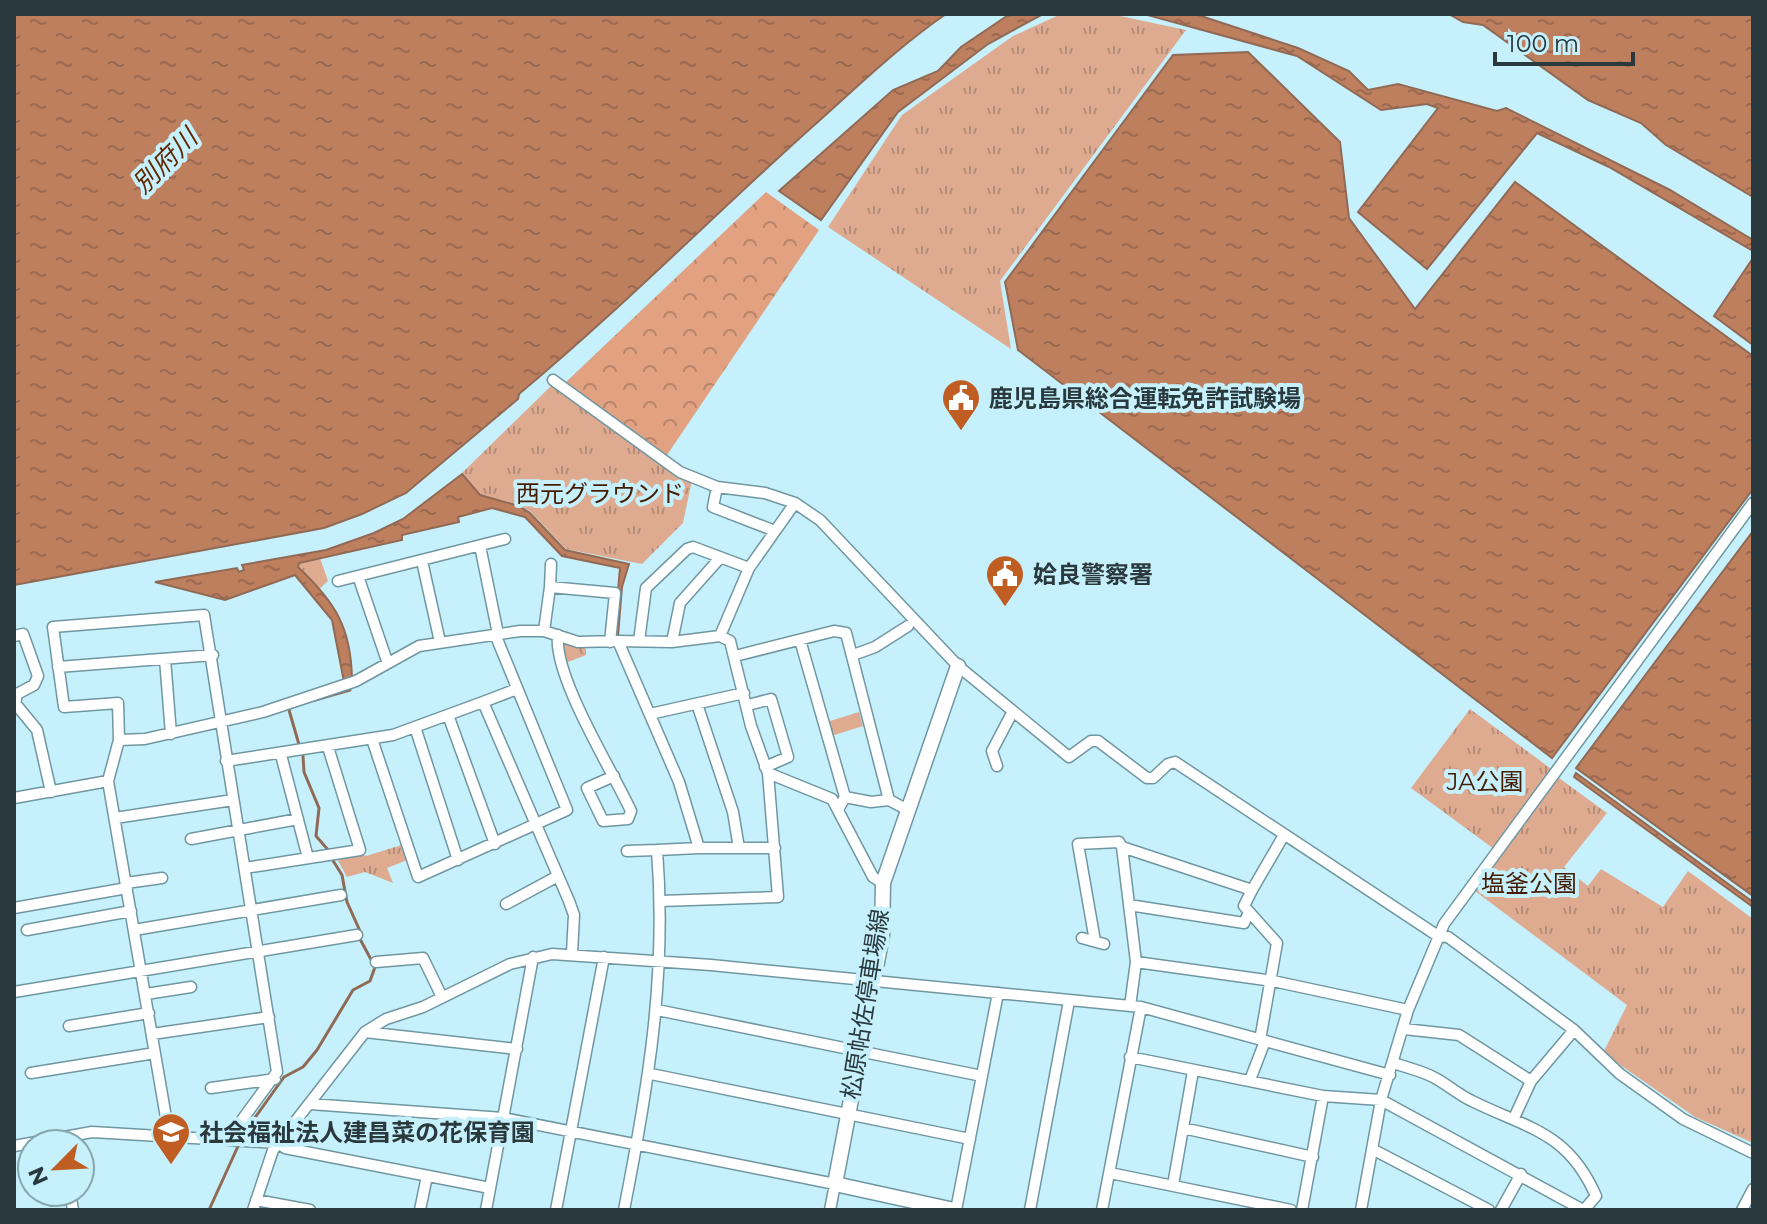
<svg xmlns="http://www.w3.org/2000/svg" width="1767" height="1224" font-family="Montserrat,'Noto Sans JP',sans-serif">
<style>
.grass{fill:url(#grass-tufts)}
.forest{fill:url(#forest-crowns)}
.water{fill:url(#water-ripples);stroke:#916a55;stroke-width:2}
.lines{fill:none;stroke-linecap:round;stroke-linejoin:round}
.stream{stroke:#916a55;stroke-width:3}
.minor-casing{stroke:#7097a1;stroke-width:13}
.major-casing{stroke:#7097a1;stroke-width:17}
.minor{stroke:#fff;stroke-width:10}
.major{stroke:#fff;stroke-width:14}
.labels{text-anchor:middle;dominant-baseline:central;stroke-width:8;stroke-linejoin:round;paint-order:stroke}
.poi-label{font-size:24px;font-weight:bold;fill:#29393d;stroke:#c6f0fb;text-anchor:start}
.park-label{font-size:24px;fill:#451c04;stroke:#c6f0fb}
.street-label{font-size:24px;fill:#29393d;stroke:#c6f0fb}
.water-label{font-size:26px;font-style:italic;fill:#612700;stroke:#c6f0fb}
</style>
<defs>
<pattern id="grass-tufts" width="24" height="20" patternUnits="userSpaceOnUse" patternTransform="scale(2)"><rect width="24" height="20" fill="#deab91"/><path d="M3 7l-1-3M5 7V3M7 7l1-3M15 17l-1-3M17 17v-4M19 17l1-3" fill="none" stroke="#b48c78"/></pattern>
<pattern id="forest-crowns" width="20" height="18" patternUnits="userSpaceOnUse" patternTransform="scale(2)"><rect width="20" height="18" fill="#e2a180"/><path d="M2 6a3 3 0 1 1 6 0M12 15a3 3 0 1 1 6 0" fill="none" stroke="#b7846a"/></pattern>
<pattern id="water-ripples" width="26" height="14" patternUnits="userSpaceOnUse" patternTransform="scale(2)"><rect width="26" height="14" fill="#be7f5f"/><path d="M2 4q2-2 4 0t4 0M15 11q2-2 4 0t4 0" fill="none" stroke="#9a6950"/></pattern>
</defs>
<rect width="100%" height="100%" fill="#c6f0fb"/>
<path class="grass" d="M1061,14H1111L1186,30L1000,281L1011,349L828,227L902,115L1013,36Z
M552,385L692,480L683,523L642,564L566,549L531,512L520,505L481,495L462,473Z
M320,558L328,581L319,589L298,567L299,563Z
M564,640L585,646L586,655L563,664L560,644Z
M1470,709L1554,771L1494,849L1411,788Z
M859,712L863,726L831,736L827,722Z
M1559,778L1607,813L1564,867L1588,886L1601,869L1663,907L1688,871L1753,919V1143L1695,1117L1603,1053L1627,1005L1475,891Z
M405,844L410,859L387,868L393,883L365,872L347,877L336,857L360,853L366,856Z"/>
<path class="forest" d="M766,192L819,230L667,455L566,382Z"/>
<path class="water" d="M14,14H946C898,47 855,89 811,128C713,216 620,310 519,394L518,399L406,493L362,514L324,528L14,585Z
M1017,14H1043L988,44L898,112L821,220L779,191L893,90L938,71L961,47L1007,16Z
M1144,14H1195L1298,48L1349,71L1368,90L1398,84L1497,111L1506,108L1670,190L1753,240V251L1609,167L1537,133L1427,269L1358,212L1438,108L1427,104L1381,110L1297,56Z
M1449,14H1753V197L1666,145L1641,123L1588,100L1483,25L1463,22Z
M1248,52L1340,142L1349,218L1415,309L1515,182L1753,356V489L1552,758L1018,350L1005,282L1173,55Z
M1753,258V345L1714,316Z
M462,474L480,495L519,506L530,513L565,550L629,564L622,587L618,636L614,635L620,568L562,556L525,517L492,508L458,517L459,522L402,535V540L299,563L298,567C335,602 351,627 352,679L344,682L332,620L295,575L225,600L155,582L237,568L239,572L244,570L242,565L326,550L374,533L403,519Z
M1753,531V896L1576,768Z
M1576,773L1753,902V907L1574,777Z"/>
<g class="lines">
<path class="stream" d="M315,700L350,690
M292,706L289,710L300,748
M303,756L304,772L319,808L316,836L329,851
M332,859L342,875L347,902L360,931
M244,1133L284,1077L303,1067L317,1050L353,990L370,981L375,967L360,939
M209,1210L239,1144"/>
<g class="minor-casing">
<path id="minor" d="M553,380L680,472L717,487L765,493L795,503L820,520L958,666L1069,757L1091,741H1098L1147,778H1153L1168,764L1175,762L1438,936L1448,937L1574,1030L1620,1074L1683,1119L1753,1153
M717,487L713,507L775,531
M480,546L498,634
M422,561L440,642
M358,576L387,661
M338,581L505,539
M550,587L551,564
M544,631L550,587L615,593L610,642
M558,635C553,676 612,770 631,811L628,819L603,821L587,788L614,776
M14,636L23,634L38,676L34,685L17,694L15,704
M720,636L749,568L795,503
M800,640L845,797L839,808
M618,641L672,642L720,636L730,641L751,726L768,773L778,897L661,901
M639,641L646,588L687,549L693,547L749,568
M672,642L680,603L720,558
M853,655L875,647L908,626
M735,656L834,631L846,633L889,800L908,810
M165,659L171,734
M58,667L213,655
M14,702L37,730L51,792
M483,702L517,689
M697,704L733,812L739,848
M748,705L771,699L788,757L765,767
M650,714L744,693
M448,715L495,844
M415,727L458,860
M372,739L418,877L567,810L495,634
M119,740L145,739L263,712L356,681L419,646L520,631H544L578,642L618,641L679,782L699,848L657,850C667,975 648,1088 624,1210
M281,755L308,858
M226,761L393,735L483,702L569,901L574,915L572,953
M997,766L992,751L1013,711
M768,773L832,799L873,877L883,883
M845,797L871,802L889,800
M14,798L108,781
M115,818L233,800
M191,839L298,819
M699,848H775
M627,851L657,850
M245,868L360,850L328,747
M126,883L162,878
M1252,890L1284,835
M506,904L558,876
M1129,905L1244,923L1249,912
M14,908L127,888
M27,930L131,911
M134,930L341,895
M1082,938L1104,944
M1095,941L1078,844L1119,842L1122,847
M376,962L423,958L442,997
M1136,962L1273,981L1408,1010
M14,992L357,935
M146,994L191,987
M1130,1006L1136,962L1122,847L1252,890L1244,906L1277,943L1260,1040
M657,1010L982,1076
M69,1026L149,1013
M1404,1029L1459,1035L1531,1081L1514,1118
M365,1032L517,1049
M152,1034L269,1017
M1130,1057L1323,1096L1381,1100L1583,1210
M1394,1063C1407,1068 1423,1071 1435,1078C1448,1085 1459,1095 1472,1101C1529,1129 1568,1132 1596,1196L1584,1210
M31,1073L155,1053
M651,1074L970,1139
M1250,1080L1265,1041
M1531,1081L1574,1030
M211,1088L275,1079
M310,1104L503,1118L835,1184L830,1210
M1183,1128L1313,1157
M169,1135L108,781L119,740L118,703L64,707L53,627L204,615L277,1072L228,1139
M14,1146L92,1132L278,1143L285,1148L490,1188
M1372,1149L1489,1210
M1110,1173L1291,1210
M1173,1185L1193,1071
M70,1192L73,1210
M256,1200L310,1210
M253,1210L273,1150L365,1032L386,1019L423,1007L510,964L552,954L711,965L1141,1007L1390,1075
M420,1210L427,1176
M486,1210L533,957
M556,1210L604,957
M956,1210L998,993
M1030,1210L1069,1001
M1102,1210L1141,1007
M1302,1210L1323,1096
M1361,1210L1381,1100L1408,1010L1444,924L1753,503
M1501,1210L1521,1174
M1742,1210L1753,1189"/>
</g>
<g class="major-casing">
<path id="major" d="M954,1210L835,1184L882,936L883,883L958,666"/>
</g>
<use href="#minor" class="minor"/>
<use href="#major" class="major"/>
</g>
<defs>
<g id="civic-pin" transform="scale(2)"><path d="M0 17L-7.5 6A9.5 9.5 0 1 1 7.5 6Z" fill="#c05d22" stroke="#c6f0fb"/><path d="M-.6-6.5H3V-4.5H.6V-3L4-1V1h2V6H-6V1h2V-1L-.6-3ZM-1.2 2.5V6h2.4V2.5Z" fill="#fff"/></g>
<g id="school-pin" transform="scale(2)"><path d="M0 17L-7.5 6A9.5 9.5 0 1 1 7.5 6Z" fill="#c05d22" stroke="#c6f0fb"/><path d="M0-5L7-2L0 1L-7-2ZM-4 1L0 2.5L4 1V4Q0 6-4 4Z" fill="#fff"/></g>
</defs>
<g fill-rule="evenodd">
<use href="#civic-pin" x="961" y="398"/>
<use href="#civic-pin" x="1005" y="574"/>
<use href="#school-pin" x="171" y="1132"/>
</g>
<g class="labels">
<g class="poi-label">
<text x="989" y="398">鹿児島県総合運転免許試験場</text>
<text x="1033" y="574">姶良警察署</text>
<text x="199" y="1132">社会福祉法人建昌菜の花保育園</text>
</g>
<g class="park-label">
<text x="600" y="493">西元グラウンド</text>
<text x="1485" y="781">JA公園</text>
<text x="1529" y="883">塩釜公園</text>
</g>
<g class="street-label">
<text transform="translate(865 1004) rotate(-81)">松原帖佐停車場線</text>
</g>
<g class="water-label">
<text transform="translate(165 161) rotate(-45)">別府川</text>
</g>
</g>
<rect width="1767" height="1224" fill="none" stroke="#29393d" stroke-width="32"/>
<g transform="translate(56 1168) rotate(246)"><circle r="38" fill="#c6f0fb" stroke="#87a7af" stroke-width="2"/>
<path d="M0-6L14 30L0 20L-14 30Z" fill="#c05d22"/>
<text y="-12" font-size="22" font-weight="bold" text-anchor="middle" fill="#29393d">N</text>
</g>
<path d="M1495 52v12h138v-12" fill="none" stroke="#29393d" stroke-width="4"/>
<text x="1507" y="52" font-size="24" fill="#29393d" stroke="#c6f0fb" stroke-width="6" paint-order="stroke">100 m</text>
</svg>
